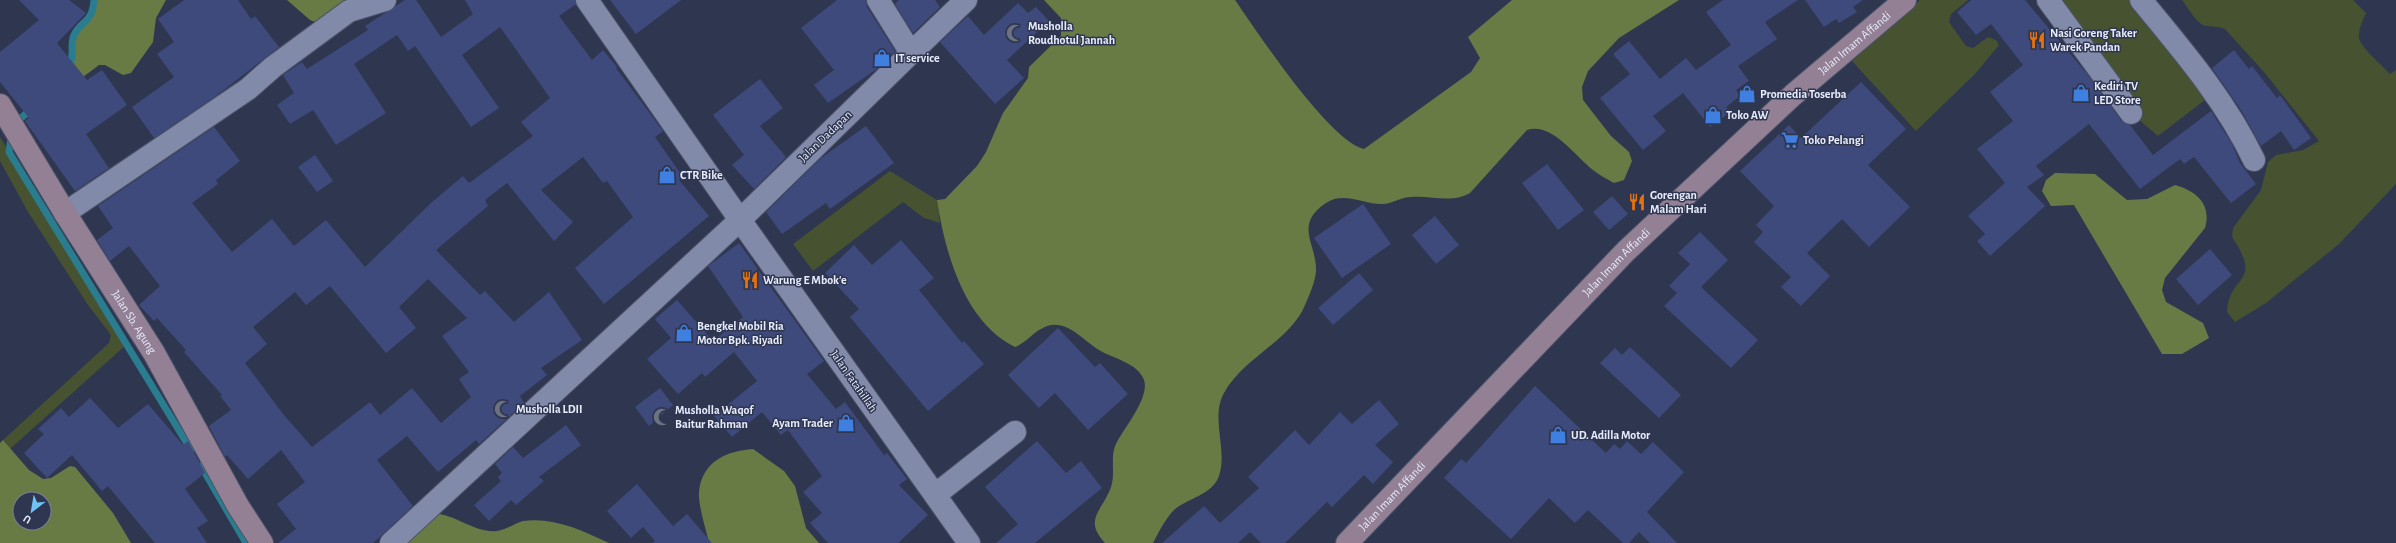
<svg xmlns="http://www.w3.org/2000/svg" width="2396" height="543" font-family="'Alegreya Sans',sans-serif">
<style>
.green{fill:#475230}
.forest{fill:#697b44;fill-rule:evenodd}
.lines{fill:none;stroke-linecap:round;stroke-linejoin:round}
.stream{stroke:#2a7d8e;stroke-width:7}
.building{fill:#3e4a7b;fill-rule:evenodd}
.street-casing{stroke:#4d5369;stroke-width:24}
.secondary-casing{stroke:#4d5369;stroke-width:24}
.street{stroke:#818aa9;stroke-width:22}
.secondary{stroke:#938095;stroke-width:22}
.labels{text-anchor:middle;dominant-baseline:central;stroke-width:3;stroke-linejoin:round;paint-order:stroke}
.poi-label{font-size:12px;font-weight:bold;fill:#e7ecfd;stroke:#2f3650;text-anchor:start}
.street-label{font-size:12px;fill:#e7ecfd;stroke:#2f3650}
</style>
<rect width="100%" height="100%" fill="#2f3650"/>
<path class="green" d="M1920,0H1968L1951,14L1949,22L1966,46L1973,48L1988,37L1996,40L1999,45L1975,74L1916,131L1852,61Z
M2048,0H2141L2214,93L2158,136L2131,113Z
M2182,0H2353L2366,13C2363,20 2358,30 2359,38C2361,48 2383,66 2390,74L2396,70V184L2339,244L2266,303L2235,322L2227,312C2229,273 2264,285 2232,237L2233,228L2261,190L2268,162L2276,155L2303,150L2319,141L2264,72L2225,29C2218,26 2213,27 2206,26C2196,24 2188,7 2182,0Z
M0,137L127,344L10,449L3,440L109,343L111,335L88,305L28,212L0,161Z
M890,171L937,200L940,223L924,218L903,202L813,271L793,244Z"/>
<path class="forest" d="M94,0H166L156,18L153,42L131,73L123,75L105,65H99L83,77L71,64L74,34L92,14Z
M287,0H377L321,24L310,20Z
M1044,0H1235C1258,33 1329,141 1364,149L1471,72L1480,58L1468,37L1512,0H1679L1619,38L1588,71L1582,87L1583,100L1611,136L1629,152L1632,161L1624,180L1614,183C1607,179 1599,175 1593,170C1575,156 1552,122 1527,130L1470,193C1450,204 1432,195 1411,197C1401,197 1392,204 1382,204C1364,204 1343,191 1326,203C1293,225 1317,244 1316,271C1315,282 1310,294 1305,305C1291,340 1243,358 1224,393C1210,418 1228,449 1219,476C1212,495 1188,498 1174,510C1165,519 1159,532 1153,543H1105C1083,519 1102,512 1111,487C1116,472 1109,456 1117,442C1125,427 1150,397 1144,380C1138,363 1112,358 1099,350C1080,338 1063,314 1039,330C1030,336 1025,343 1015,347C964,322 945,252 937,200L945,199L977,166L986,152L1003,113L1028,78L1029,67L1061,36V18Z
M2055,173L2095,174L2127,200L2147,199L2175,185C2196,191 2212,204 2205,228L2165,278L2162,290L2166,302L2203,323L2209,338L2182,354H2162L2074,205L2051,206L2042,191L2046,180Z
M3,440L29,470L43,479L51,478L70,466L75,467L113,513L131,543H0V443ZM20,499H44V523H20Z
M753,449L784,471L795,486L806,528L819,543H709C706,529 698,505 699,492C702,461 727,451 753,449Z
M439,514C459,517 476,533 497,531C506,530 515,523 523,521C554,517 581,530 609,543H406L424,522Z"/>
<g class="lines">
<path class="stream" d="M68,69C76,56 69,46 74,35C82,19 92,24 94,0
M21,118L33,108
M12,133L9,152L191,450
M201,466L246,543"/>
</g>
<path class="building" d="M19,0H69L86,13L57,43L87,80L102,70L127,105L86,134L109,168L75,191L25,121L29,118L0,82V52L39,20Z
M184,0H238L251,19L255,16L279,47L216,96L154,138L132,107L174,77L157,54L174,42L158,19Z
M405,0H416L441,37L473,14L465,0H575L576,4L559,16L592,60L603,50L617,67L616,68L663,131L655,137L683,177L679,180L709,216L604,304L575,268L633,217L607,181L603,183L583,157L541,190L573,222L554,241L507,183L485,200L488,206L436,250L480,295L485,291L514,322L549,292L582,340L541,368L547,375L520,396L524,403L479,444L476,440L438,472L407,436L377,460L413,506L373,543H278L296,529L277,504L305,482L281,450L248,479L227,455L225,457L209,426L231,410L220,396L222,395L184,352L186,350L157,318L154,321L139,305L160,286L129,246L110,261L97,240L113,228L98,206L214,127L240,161L216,180L218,184L192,203L232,252L272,219L294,246L326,220L365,267L431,203L463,176L469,183L533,136L521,122L550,98L500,27L462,55L499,108L471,127L415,46L408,51L397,35L354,64L386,113L336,145L313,110L290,124L277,105L294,93L283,75L302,62L307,69L368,30L365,26ZM428,279L467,318L442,336L469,372L459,379L471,397L441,423L412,388L380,415L370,402L312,447L283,414L245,363L267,344L253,327L295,292L306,305L330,286L386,353L416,328L399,307Z
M610,0H681L636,34Z
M837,0H866L867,7L895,51L878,68L828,103L814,85L834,70L801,28Z
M899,0H935L940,7L913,33L895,4Z
M1723,0H1798L1765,22L1777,39L1738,66L1749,81L1736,90L1740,96L1726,107L1730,112L1710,127L1683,93L1653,116L1666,131L1643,150L1600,98L1630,74L1613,54L1629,41L1660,79L1686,58L1696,70L1731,45L1706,12Z
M1805,0H1863L1853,7L1857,12L1839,23L1836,19L1824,27Z
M1971,0H2025L2088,75L2121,120L2130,125L2153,155L2211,111L2232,144L2240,163L2256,184L2231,203L2194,157L2184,164L2180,159L2140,189L2089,124L2036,166L2044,175L2027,187L2045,206L1990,256L1977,241L1985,234L1968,216L2005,183L1977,149L2013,121L1990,92L2023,65L1991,24L1976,35L1957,12Z
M1018,3L1028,13L1036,7L1049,21L1007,60L1024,78L995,104L940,42L968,16L984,35Z
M2234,50L2249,69L2252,66L2277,98L2280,95L2311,138L2294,150L2281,131L2261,146L2241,110L2212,68Z
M760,79L783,108L760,126L786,157L754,189L732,165L744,155L713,115Z
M1861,82L1906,129L1868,165L1910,207L1869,247L1842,219L1807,253L1830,276L1801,306L1781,287L1791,277L1754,242L1763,232L1756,225L1774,206L1740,171L1789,125L1801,138Z
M866,126L894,163L830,209L826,203L782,234L766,212L821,158Z
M315,155L333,181L317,192L298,167Z
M1547,164L1584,210L1558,230L1522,183Z
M1612,196L1628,214L1609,230L1593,212Z
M1363,204L1391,244L1342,278L1314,238Z
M1435,216L1459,245L1436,264L1412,235Z
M1700,232L1728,260L1701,287L1758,340L1731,368L1664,306L1677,293L1669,286L1690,264L1678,253Z
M901,240L934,278L919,290L962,343L964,341L984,364L928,411L850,317L859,309L825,273L854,245L872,265Z
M739,243L824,361L807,374L836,409L845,402L884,455L887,453L907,479L899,485L928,515L898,543H828L810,523L822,513L803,492L822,476L788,430L781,435L762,412L732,437L714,416L757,381L734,352L705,377L702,373L678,394L647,359L671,338L655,319L677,300L713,341L743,317L708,266Z
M2210,249L2232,275L2198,305L2176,279Z
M1359,273L1373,290L1333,325L1318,308Z
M1058,328L1095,367L1100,363L1128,394L1088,430L1055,393L1039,408L1008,375Z
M1630,347L1681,395L1659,418L1600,363L1615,348L1622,355Z
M1535,386L1606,453L1614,444L1620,449L1627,441L1641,454L1653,442L1684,472L1647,512L1677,543H1650L1639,532L1629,543H1623L1588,510L1575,523L1549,498L1511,539L1444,478L1461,459L1466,463Z
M660,388L673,405L649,426L635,407Z
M90,398L118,428L148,404L183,445L188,441L205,473L185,489L208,521L197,528L207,543H155L108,486L102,491L72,455L47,478L24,453L44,434L38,429L61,408L69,417Z
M1379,400L1399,424L1375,445L1393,462L1373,484L1364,475L1332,507L1327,502L1285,543H1261L1250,532L1238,543H1162L1204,506L1220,523L1259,488L1248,477L1295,430L1309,445L1340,412L1352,424Z
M566,425L581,445L539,477L544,481L516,505L511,500L489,521L474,505L501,481L498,477L502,473L495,464L513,447L523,458Z
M1037,441L1066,473L1081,461L1102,488L1035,543H996L1018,524L985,487Z
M637,484L673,526L687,514L712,543H652L655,541L643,527L631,538L607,511Z"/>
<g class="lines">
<g class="street-casing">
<path id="street" d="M587,0L740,220L969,543
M2048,0L2131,113
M2141,0C2183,51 2226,101 2254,160
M911,53L966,0
M65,213L248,89L273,67L349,11L385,0
M935,495L1015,432
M391,543L740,220L911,53L878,0"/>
</g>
<g class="secondary-casing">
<g id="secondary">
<path id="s1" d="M0,105L65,213L154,353L238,506L262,543"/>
<path id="s2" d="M1347,543L1626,251L1793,95L1905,0"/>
</g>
</g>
<use href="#street" class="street"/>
<use href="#secondary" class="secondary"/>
</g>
<defs>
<g id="mosque-bare" transform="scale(1.38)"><path d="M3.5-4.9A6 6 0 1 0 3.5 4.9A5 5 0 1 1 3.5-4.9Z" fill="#6b7280" stroke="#2f3650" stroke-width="2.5" paint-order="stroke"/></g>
<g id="restaurant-bare" transform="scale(1.38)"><path d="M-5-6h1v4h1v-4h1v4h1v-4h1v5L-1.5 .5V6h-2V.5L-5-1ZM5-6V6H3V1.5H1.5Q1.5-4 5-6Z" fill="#e8710a" stroke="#2f3650" stroke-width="2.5" paint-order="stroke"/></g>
<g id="shop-bare" transform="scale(1.38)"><path d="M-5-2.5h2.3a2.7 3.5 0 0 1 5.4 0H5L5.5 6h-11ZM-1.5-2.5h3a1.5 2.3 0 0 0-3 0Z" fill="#3f7fe0" stroke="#2f3650" stroke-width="2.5" paint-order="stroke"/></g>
<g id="supermarket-bare" transform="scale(1.38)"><path d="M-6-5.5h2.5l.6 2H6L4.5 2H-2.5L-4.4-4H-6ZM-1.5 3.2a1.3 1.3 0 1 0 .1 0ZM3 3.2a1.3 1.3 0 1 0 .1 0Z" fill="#3f7fe0" stroke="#2f3650" stroke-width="2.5" paint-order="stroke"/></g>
</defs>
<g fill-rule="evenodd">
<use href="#mosque-bare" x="1015" y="33"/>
<use href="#restaurant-bare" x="2037" y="40"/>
<use href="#shop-bare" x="882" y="58"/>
<use href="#shop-bare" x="2081" y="93"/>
<use href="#shop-bare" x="1747" y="94"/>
<use href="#shop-bare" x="1713" y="115"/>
<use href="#supermarket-bare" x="1790" y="140"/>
<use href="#shop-bare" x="667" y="175"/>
<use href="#restaurant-bare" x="1637" y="202"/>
<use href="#restaurant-bare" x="750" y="280"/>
<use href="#shop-bare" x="684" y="333"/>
<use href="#mosque-bare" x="503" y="409"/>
<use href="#mosque-bare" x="662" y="417"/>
<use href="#shop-bare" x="846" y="423"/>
<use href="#shop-bare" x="1558" y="435"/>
</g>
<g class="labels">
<g class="poi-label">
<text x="1028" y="26">Musholla<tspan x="1028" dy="14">Roudhotul Jannah</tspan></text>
<text x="2050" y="33">Nasi Goreng Taker<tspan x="2050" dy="14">Warek Pandan</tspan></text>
<text x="895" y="58">IT service</text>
<text x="2094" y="86">Kediri TV<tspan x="2094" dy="14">LED Store</tspan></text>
<text x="1760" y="94">Promedia Toserba</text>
<text x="1726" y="115">Toko AW</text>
<text x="1803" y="140">Toko Pelangi</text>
<text x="680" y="175">CTR Bike</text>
<text x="1650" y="195">Gorengan<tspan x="1650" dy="14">Malam Hari</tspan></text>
<text x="763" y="280">Warung E Mbok'e</text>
<text x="697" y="326">Bengkel Mobil Ria<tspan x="697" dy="14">Motor Bpk. Riyadi</tspan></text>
<text x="516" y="409">Musholla LDII</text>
<text x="675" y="410">Musholla Waqof<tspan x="675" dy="14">Baitur Rahman</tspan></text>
<text x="833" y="423" text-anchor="end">Ayam Trader</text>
<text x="1571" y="435">UD. Adilla Motor</text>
</g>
<g class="street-label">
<text stroke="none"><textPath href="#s2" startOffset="713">Jalan Imam Affandi</textPath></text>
<text transform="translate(825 136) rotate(-44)">Jalan Dadapan</text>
<text stroke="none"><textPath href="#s2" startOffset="389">Jalan Imam Affandi</textPath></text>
<text stroke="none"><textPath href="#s1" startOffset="255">Jalan Sb. Agung</textPath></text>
<text transform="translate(854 381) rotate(55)">Jalan Fatahillah</text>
<text stroke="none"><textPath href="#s2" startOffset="65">Jalan Imam Affandi</textPath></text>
</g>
</g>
<g transform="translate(32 511) rotate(211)"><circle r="19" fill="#2f3650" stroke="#797f95"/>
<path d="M0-3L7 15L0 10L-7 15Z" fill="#6fc2f4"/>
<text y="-6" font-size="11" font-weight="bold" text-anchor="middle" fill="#e7ecfd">U</text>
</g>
</svg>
